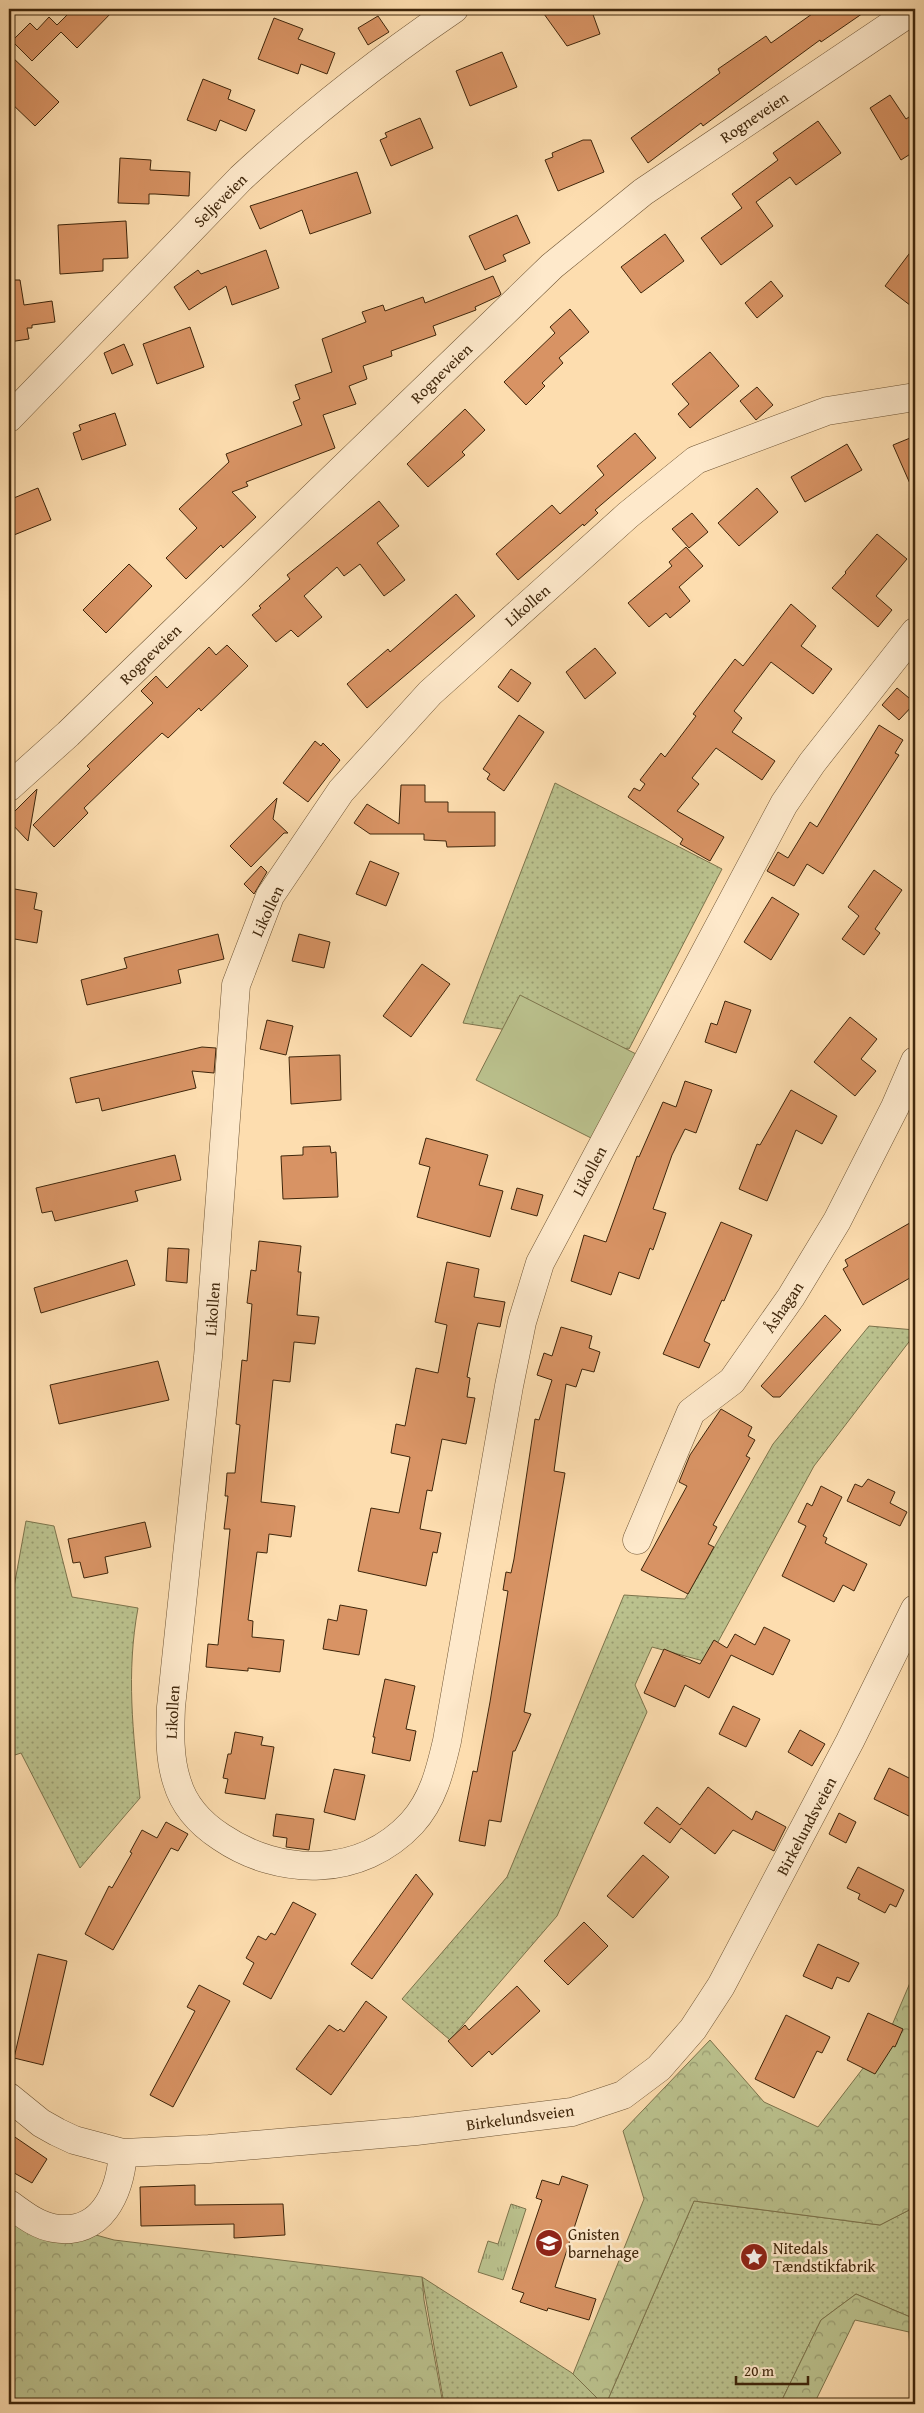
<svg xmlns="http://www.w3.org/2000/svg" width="924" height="2413" font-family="'Gentium Book Plus',serif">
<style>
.grass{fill:url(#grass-dots);stroke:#7d744c}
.forest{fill:url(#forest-crowns);stroke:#7d744c}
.park{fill:url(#park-tufts);stroke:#7d744c}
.pitch{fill:#bbc28e;stroke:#7d744c}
.building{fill:#d89364;stroke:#3f260b}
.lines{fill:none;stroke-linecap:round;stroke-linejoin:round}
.minor-casing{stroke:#6e5434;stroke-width:29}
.minor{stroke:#fee9cb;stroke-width:28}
.labels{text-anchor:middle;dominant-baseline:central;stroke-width:5;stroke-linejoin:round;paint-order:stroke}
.street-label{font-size:16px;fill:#3f260b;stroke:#fee9cb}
.poi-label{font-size:16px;fill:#3f260b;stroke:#fee9cb;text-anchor:start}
</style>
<defs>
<pattern id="grass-dots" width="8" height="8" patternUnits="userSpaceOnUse" patternTransform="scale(1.25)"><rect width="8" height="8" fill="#bbc28e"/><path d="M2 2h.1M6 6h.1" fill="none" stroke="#999d72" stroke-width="1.8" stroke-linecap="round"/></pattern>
<pattern id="forest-crowns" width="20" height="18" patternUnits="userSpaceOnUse" patternTransform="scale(1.25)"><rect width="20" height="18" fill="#bbc28e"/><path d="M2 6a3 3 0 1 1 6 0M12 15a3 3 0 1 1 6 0" fill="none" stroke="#999d72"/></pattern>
<pattern id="park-tufts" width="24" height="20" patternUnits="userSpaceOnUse" patternTransform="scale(1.25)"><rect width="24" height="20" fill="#bbc28e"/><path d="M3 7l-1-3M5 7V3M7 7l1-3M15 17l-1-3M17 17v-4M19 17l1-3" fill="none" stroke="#999d72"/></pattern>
</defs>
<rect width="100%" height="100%" fill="#fdddaf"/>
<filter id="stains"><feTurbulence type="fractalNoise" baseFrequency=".004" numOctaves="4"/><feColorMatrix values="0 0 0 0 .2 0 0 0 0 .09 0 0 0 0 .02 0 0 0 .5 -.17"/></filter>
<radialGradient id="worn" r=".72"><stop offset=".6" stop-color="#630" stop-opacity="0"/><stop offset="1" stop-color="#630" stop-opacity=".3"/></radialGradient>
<path class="grass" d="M555,783L722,869L629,1049L463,1023Z
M869,1326L915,1330V1334L814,1466L707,1662L652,1647L635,1685L647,1712L557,1916L450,2040L402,1999L507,1877L624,1595L685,1599L773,1444Z
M26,1521L54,1526L72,1597L138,1608C126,1673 133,1733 140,1798L80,1868L21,1753L9,1757V1598H12Z
M694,2201L880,2225L915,2207V2319L856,2294L821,2320L780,2404H606Z
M422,2277L572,2373L603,2404H444Z"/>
<path class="forest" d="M915,1971V2207L880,2225L694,2201L606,2404H603L573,2374L644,2199L623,2131L710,2040L764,2102L818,2127L887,2037Z
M9,2211L114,2240L422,2277L424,2300L443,2404H9Z
M856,2294L915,2319V2404H913L909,2332L855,2320L814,2404H780L821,2320Z"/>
<path class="park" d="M511,2204L526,2209L503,2280L478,2272L488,2241L498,2244Z"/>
<path class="pitch" d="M520,995L638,1055L595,1140L476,1080Z"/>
<path class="building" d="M73,9H115L77,48L61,32L32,61L12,41L30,23L37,30L49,17L57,25Z
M559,9H591L600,34L567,46L544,14Z
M819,9H869L821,42L820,40L703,126L701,123L648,163L631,138L720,73L718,69L766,36L771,43Z
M378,16L389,32L368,45L358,28Z
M274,18L303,29L298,39L335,53L327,74L301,64L298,74L258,59Z
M502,52L517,87L470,106L456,71Z
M9,54L59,102L35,126L9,101Z
M203,79L231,90L228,99L255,110L246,131L220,120L216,131L187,120Z
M890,95L906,119L915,113V151L901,160L870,108Z
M420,118L433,148L391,166L380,140L387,137L385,133Z
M818,121L841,153L796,185L790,177L756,202L773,226L721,265L701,238L742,208L732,194L778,160L773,153Z
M583,140H591L604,172L558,191L545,160L553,157L552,153Z
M120,158L151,160L150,170L190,172L189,196L155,194H149V204L118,203Z
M357,172L371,213L310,234L302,210L260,229L250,206Z
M517,215L530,243L503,255L506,261L485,270L469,236Z
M126,221L128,258L103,259V271L60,274L58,225Z
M665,234L684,261L641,293L621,267Z
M915,246V309L885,286Z
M266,250L279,288L232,305L226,286L189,310L174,287L198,270L201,274Z
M493,276L501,294L499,296L475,307L476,310L433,326L436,335L391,351L392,356L363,366L367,379L349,386L356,404L323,415L335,448L246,482L248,486L232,492L256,517L223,548L221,545L186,579L166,558L197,528L179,509L229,462L226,454L302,425L293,402L300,399L295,385L332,372L322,339L366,322L362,312L383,305L385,311L423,297L425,303Z
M9,280H20L24,305L52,301L55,322L32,325V328H27L29,339L9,342Z
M771,281L783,296L757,318L745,303Z
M570,309L589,332L559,358L563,363L542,383L545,386L526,405L504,382L555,333L550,327Z
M190,327L204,367L157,384L143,344Z
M124,344L133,365L112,374L104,353Z
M710,352L739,386L690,428L678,414L689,404L672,384Z
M757,387L773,405L756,420L740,401Z
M465,409L485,430L462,452L465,455L428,487L407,464Z
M115,413L126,445L82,460L73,433L81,430L79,425Z
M635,433L656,458L595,510L598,513L584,526L583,524L518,580L496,554L552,505L560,514L604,475L597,466Z
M915,436V495L893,445Z
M847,444L862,470L805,502L791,477Z
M38,488L51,520L9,537V500Z
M757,488L778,512L739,546L718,523Z
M379,501L399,526L377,543L405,580L384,596L360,564L344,576L337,567L304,596L322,617L298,637L291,630L276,642L252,615L261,608L259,606L290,579L287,575Z
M692,513L708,532L689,548L672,529Z
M877,534L907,559L876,596L892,610L878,627L832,588L846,573L845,572Z
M686,547L703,566L679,587L690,601L670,618L666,613L649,627L628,603L672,566L669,562Z
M129,564L152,586L106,633L83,610Z
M456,594L475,616L367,708L347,684L388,649L390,652Z
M791,604L816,626L801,646L832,669L813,694L771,662L734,711L742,718L732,732L775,761L762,780L716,748L692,778L699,784L677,811L724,837L710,861L680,844L683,839L628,797L634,788L640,791L645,784L640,780L661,753L665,757L696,716L693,714L735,659L743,666Z
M227,645L248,666L201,711L199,708L168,738L162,733L84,808L88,813L54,847L33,825L90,769L87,766L153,703L141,691L156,676L167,688L209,647L216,655Z
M595,648L616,673L585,699L566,672Z
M511,669L531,683L518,702L498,687Z
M897,688L915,703L899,720L882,705Z
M519,715L544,732L504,791L487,779L490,774L483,769Z
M879,725L903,740L895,753L899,755L823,874L807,864L794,886L767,871L778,852L788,858L810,822L817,827Z
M315,741L321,746L323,743L340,760L308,802L283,783Z
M401,785H425V802H448V812H495V846L447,847L446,841L424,840V834H370L354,823L367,804L399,824Z
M37,789L28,841L9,821V817Z
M277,798L273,819L288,833H284L251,867L230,846Z
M370,861L399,873L386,906L356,894Z
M261,866L267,872L254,894L244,884Z
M874,870L902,890L875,929L880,933L864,955L842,939L859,916L848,907Z
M9,888L37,893L34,909L42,911L37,943L9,938Z
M772,897L799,914L771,960L744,942Z
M218,934L224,959L178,970L181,983L87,1005L81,980L127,968L124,958Z
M299,934L330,942L324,968L292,961Z
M422,964L450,984L411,1037L383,1016Z
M725,1001L751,1010L736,1053L705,1042L711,1023L717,1025Z
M850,1017L877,1039L861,1059L876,1071L855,1096L814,1062Z
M267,1020L293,1026L286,1055L260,1049Z
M202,1047L216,1048L214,1073L192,1071L196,1088L102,1111L99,1098L76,1103L70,1078Z
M340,1055L341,1100L291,1104L289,1057Z
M685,1081L712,1090L696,1133L685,1129L672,1155L653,1209L666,1213L653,1250L650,1248L639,1279L619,1272L611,1295L571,1281L584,1235L606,1242L637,1156L639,1157L663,1102L676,1107Z
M791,1090L837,1116L822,1144L796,1130L767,1201L739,1189L757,1144L760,1145Z
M426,1138L488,1155L479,1185L503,1191L490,1237L417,1217L430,1167L419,1164Z
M330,1146L331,1153L336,1152L338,1197L283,1199L281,1156L303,1155V1147Z
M175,1155L181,1180L135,1191L138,1201L55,1221L52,1211L42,1213L36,1188Z
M517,1188L543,1195L537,1216L511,1209Z
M915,1220V1275L863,1305L843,1269L848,1266L845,1260Z
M721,1222L752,1235L724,1301L722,1300L704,1341L710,1344L699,1368L663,1354Z
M259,1241L301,1246L298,1272H301L297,1315L319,1317L315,1344L294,1342L290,1382L273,1380L261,1502L295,1506L291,1537L269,1534L267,1553L257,1552L248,1620L253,1621L252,1637L284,1640L280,1672L248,1668V1671L206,1667L208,1644L218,1645L230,1529H224L228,1496H225L226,1485L227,1473H235L240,1425L236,1424L242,1360L247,1361L252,1304L247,1303L251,1270L256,1271Z
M168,1248L189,1249L187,1283L166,1281Z
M127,1260L135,1285L41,1313L34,1288Z
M447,1262L479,1269L474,1297L505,1302L500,1327L478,1323L476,1330L467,1377L470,1378L467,1397L475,1398L466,1444L442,1439L432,1491L427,1490L420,1529L441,1533L437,1553L433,1552L426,1586L358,1571L371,1508L399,1513L410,1457L391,1453L396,1424L405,1426L416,1368L438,1373L447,1325L435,1322Z
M825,1315L841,1330L780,1397H773L761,1386Z
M561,1327L592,1336L589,1348L600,1352L594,1372L582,1369L576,1387L566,1384L554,1471L565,1473L524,1712L531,1714L515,1751H513L501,1822L489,1820L485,1846L459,1841L473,1771L477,1772L490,1702L508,1591L503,1590L506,1572L511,1573L514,1559L535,1419L539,1420L552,1380L537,1375L544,1353L552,1356Z
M158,1361L169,1400L59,1424L50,1385Z
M721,1409L752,1427L748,1436L755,1440L746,1456L750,1458L713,1525L717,1527L708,1544L714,1547L688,1594L641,1570L687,1486L679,1482L690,1455Z
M868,1479L895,1492L890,1503L907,1512L900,1526L847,1501L855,1484L862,1487Z
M821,1486L842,1497L823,1536L827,1538L825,1543L867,1564L854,1591L843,1585L834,1602L782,1576L806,1526L798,1522L807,1503L812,1506Z
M145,1522L151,1547L105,1557L108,1573L84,1578L80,1562L73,1563L68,1539Z
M340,1605L367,1610L359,1655L323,1649L328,1619L337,1621Z
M764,1627L790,1640L773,1675L731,1655L709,1698L685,1685L675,1707L644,1693L664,1649L700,1664L714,1640L727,1648L735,1634L755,1645Z
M385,1679L415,1686L406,1729L416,1731L410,1761L372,1753L375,1737H373Z
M733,1706L760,1719L746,1747L719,1734Z
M800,1730L825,1744L812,1766L788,1752Z
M235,1732L263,1737L261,1745L274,1747L265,1799L225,1793L228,1779L223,1778L228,1754H231Z
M889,1768L915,1781V1819L874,1799Z
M334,1769L365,1775L355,1820L324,1812Z
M708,1787L752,1820L756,1811L786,1827L774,1851L733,1830L715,1854L681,1828L670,1843L644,1823L657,1807L680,1825Z
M839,1813L856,1822L846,1843L829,1834Z
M276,1814L314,1819L309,1850L286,1847L287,1838L273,1836Z
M166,1822L188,1834L178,1851L171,1848L113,1950L85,1934L109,1886L112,1888L132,1853L130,1852L142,1830L157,1838Z
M643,1855L669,1877L633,1918L607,1896Z
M858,1867L904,1890L896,1907L890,1904L885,1913L858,1899L860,1894L847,1888Z
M416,1874L433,1894L372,1979L351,1964Z
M293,1902L316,1914L271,1999L243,1984L254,1963L246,1958L258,1936L266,1940L271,1933L275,1935Z
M584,1922L608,1946L568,1985L544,1961Z
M818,1944L859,1963L849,1982L837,1977L832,1989L803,1976Z
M38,1954L67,1961L43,2065L14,2058Z
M199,1985L230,2001L173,2107L150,2095L195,2011L187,2007Z
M517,1986L540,2011L492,2055L489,2051L472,2067L448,2041L465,2025L469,2030Z
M366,2001L387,2017L331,2095L296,2069L329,2025L338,2031L340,2029L344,2032Z
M868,2013L903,2029L895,2047L893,2046L875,2074L847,2060Z
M786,2015L830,2037L822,2053L817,2051L794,2098L755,2079Z
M9,2133L47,2159L32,2183L9,2170Z
M562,2176L588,2185L555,2287L596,2299L589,2320L548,2308L547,2311L520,2302L524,2293L512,2289L542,2200L536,2198L542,2180L559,2185Z
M195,2185V2205L283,2204L285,2235L234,2238V2224L141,2226L140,2187Z"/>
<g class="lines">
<g class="minor-casing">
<path id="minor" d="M915,397L827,411L696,460L628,515L430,693L341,791L270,896L236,985L208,1357L171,1707C170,1732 169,1758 177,1782C184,1806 201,1824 221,1837C280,1877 361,1878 412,1823C433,1800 440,1771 447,1741L509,1386L522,1322L540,1263L784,804L812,763L915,632
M9,418L241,178C308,116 379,60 454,9
M9,787L68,734L552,266L643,192L915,9
M637,1540L691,1412L732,1381L791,1297L837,1221L895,1107L915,1061
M9,2097L41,2123L57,2132L74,2140L123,2153L209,2149L416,2131L572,2112L623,2095L659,2068L693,2029L721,1986L850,1741L915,1609
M9,2204C22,2213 36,2225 53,2228C102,2237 120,2192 123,2153"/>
</g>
<use href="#minor" class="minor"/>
</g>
<defs>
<g id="school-disc" transform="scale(1.4375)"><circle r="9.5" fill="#8f2418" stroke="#fee9cb"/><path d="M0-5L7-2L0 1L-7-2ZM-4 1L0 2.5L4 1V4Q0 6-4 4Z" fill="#fff"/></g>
<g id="sight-disc" transform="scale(1.4375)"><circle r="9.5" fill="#8f2418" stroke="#fee9cb"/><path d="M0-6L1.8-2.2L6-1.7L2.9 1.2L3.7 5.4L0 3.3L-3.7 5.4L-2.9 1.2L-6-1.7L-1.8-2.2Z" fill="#fff"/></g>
</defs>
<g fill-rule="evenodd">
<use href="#school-disc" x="549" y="2243"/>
<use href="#sight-disc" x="754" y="2257"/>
</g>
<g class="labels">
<g class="street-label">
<text transform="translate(754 117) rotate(-34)">Rogneveien</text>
<text transform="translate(220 200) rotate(-45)">Seljeveien</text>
<text transform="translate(441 373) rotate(-44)">Rogneveien</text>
<text transform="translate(527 605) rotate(-41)">Likollen</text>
<text transform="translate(150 654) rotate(-44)">Rogneveien</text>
<text transform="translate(267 911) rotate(-65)">Likollen</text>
<text transform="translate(589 1171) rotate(-62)">Likollen</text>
<text transform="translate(783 1307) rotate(-56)">Åshagan</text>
<text transform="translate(212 1309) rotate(-86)">Likollen</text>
<text transform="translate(172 1712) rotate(-87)">Likollen</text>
<text transform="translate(806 1826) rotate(-62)">Birkelundsveien</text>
<text transform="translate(520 2117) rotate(-8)">Birkelundsveien</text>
</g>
<g class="poi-label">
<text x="568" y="2234">Gnisten<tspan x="568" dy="18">barnehage</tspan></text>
<text x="773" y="2248">Nitedals<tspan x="773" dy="18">Tændstikfabrik</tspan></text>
</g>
</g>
<rect width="924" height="2413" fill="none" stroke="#fdddaf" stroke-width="30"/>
<rect x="10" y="10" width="904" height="2393" fill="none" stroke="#3f260b" stroke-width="2.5"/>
<rect x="15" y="15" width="894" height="2383" fill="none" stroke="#3f260b"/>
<path d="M736 2376v8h72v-8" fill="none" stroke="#3f260b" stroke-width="2.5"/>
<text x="744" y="2376" font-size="15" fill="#3f260b" stroke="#fee9cb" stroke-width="4" paint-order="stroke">20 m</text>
<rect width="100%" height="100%" filter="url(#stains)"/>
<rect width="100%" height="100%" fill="url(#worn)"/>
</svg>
